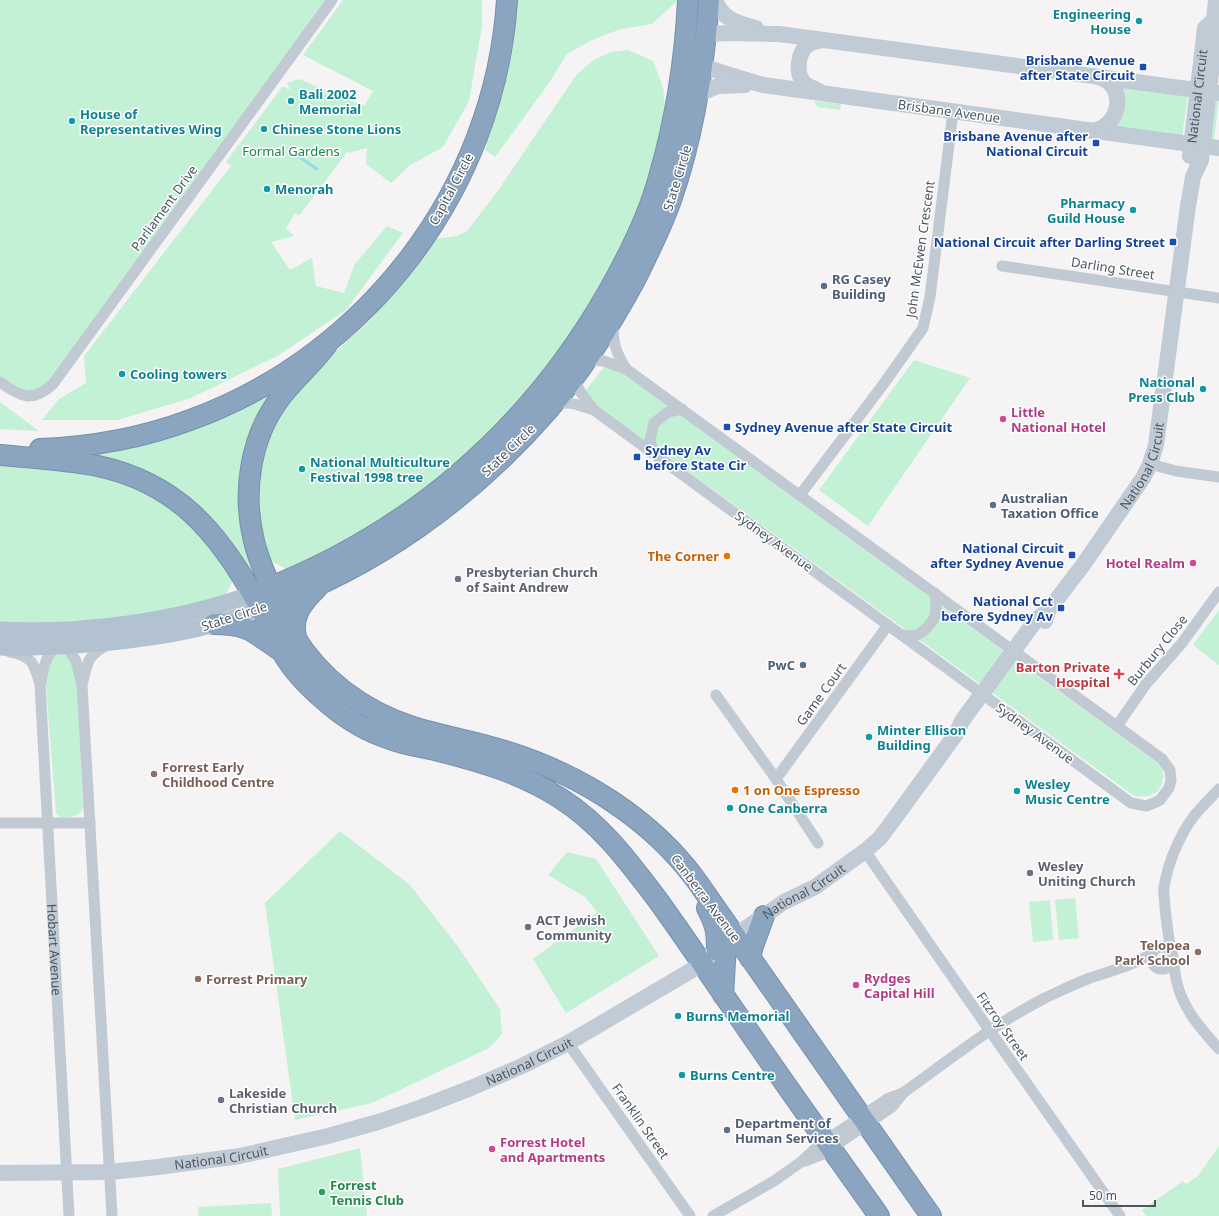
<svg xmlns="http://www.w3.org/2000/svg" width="1219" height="1216" font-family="'Noto Sans',sans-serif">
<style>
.green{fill:#c3f1d5}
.water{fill:#90daee}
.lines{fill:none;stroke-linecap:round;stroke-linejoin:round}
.highway-casing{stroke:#7690ad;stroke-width:22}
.street{stroke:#c1cad2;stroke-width:11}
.secondary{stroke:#c1cbd6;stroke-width:16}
.primary{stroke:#b3c2d1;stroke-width:17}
.highway{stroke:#8ba5c1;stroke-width:20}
.culture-dot{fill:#0f9aa8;stroke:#fff;stroke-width:1.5}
.transit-dot{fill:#1a4fb4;stroke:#fff;stroke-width:1.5}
.service-dot{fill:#5c6f8a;stroke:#fff;stroke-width:1.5}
.hotel-dot{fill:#d1479c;stroke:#fff;stroke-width:1.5}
.food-dot{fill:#e8710a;stroke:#fff;stroke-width:1.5}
.worship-dot{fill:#6b7280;stroke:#fff;stroke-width:1.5}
.health-dot{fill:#e0444e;stroke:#fff;stroke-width:1.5}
.education-dot{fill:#8d6e63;stroke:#fff;stroke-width:1.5}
.leisure-dot{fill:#2e9e5b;stroke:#fff;stroke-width:1.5}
.labels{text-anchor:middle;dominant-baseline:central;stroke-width:3;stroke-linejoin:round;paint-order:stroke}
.culture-label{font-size:13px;font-weight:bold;fill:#0d838f;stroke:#fff;text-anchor:start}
.transit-label{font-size:13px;font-weight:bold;fill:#164399;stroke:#fff;text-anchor:end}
.street-label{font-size:13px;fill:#4a5661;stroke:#fff}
.park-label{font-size:13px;fill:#17864f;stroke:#fff}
.service-label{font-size:13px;font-weight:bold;fill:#4e5e75;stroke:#fff;text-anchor:start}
.hotel-label{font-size:13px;font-weight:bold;fill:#b23c85;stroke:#fff;text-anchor:start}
.food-label{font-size:13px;font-weight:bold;fill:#c56008;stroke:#fff;text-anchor:end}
.worship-label{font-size:13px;font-weight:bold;fill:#5b616d;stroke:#fff;text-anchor:start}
.health-label{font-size:13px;font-weight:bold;fill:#be3a42;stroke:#fff;text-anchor:end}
.education-label{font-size:13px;font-weight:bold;fill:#785e54;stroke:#fff;text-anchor:start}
.leisure-label{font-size:13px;font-weight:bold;fill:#27864d;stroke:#fff;text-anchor:start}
</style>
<rect width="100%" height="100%" fill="#f5f3f3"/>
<path class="green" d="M0,0H330L53,384L34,395L0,381Z
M343,0H482V26L469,101L443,147L409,166L391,183L366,164L367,148L348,153L347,152L299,216L295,213L286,228L294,236L271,242L290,270L312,258L316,286L344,293L355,264L387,226L403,233L346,310L279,355L191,398L118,420H42L59,399L86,383L84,356L231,166L226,162L283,86L290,90L287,83L299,79L364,106L373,91L303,55Z
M516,0H678L652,24L621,29L592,40L567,54L549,83L495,157L485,150L510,56Z
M628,50L653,61L663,87L665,108L663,129L640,206L608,274L578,327L499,428L447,474L388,517L288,570L268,559L258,522L257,470L273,424L305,379L372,319L392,294L434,239L457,236L467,231L497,192L577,74L595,59L612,52Z
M1116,86L1188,95L1182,136L1111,126Z
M1219,97L1214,142H1212L1211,137L1216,99Z
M815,101L841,104L840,110L818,107L814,102Z
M914,360L970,378L868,526L819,490Z
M605,366L621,372L1156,762C1162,766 1164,771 1163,779C1161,795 1148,798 1134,796L594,403L586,390Z
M284,381L257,429L258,574L251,576L218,533L74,453Z
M0,402L39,431L0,429Z
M0,460L53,465L143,486L209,540L233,580L226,594L216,599L150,613L87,620L26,623L0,622Z
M1219,610V665L1193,645Z
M68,653L76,669L83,809C78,818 69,817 60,817L56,813L46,686V672L54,654Z
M340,831L410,885L459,948L500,1009L502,1034L489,1048L372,1103L295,1120L265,903Z
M567,852L596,859L659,956L566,1013L533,959L597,912L585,897L548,875Z
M1075,898L1079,938L1059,940L1055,900Z
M1050,900L1053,940L1033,942L1029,902Z
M1219,1146V1216H1146L1142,1210L1183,1181L1186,1184L1198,1176Z
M360,1148L367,1216H280L278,1169Z
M271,1203L272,1216H199L198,1207Z"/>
<path class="water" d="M292,150L318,168L317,171L290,152Z"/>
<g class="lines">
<g class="highway-casing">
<path id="highway" d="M328,343C314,363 295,378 280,398C250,438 242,493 254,541C257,555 263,569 269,583C276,601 283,618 293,634C320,679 363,711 413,727C445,737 479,742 511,753C582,776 651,819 696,880L931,1216
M40,449C91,447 142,438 190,420C367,356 495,189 507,0
M0,455C32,458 66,460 98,466C177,483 218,532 256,600C266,618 273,637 284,655C294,672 309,687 324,700C344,718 367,732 393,740C406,745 421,747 435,750C479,761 521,773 560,798C601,824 628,861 657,899C686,939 713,980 741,1020C786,1086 833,1151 879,1216
M258,592C408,535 527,433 607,294C628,257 648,218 659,177C676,119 685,59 688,0
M264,607C374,568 472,498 548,410C582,371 610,326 635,280C648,254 661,228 671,200C694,135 704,68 709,0
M214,624C247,624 252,631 278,649
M297,641C290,617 301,604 317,588
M707,908C716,925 717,932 717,951
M750,958L753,946L764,916
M723,995L726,944"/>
</g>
<g class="street">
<path d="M1002,266L1219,298"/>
<path d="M613,324C613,345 616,352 626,369"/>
<path d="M573,378L581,393L594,410L1131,803L1146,806L1154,803L1160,800L1169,788L1171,780L1170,770L1162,759L626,369L604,361L586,360"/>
<path d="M0,382C20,397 33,403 53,384L332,0"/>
<path d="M552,406C565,399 581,406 594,410"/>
<path d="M653,453L650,440L654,423L668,412L682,409"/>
<path d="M1150,464L1176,471L1219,477"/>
<path d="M800,495L885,382L923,328L930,297L953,112"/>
<path d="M902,635C916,637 921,635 930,624C932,622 934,619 935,616C937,608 936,601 935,593"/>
<path d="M66,645L76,661L82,685L112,1216"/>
<path id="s1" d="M10,652C33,656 34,664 40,684L69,1216"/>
<path d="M83,681C88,660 88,656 108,644"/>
<path d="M41,682C43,669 46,655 56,646"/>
<path d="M716,695L776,779"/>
<path d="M1117,726L1146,684L1182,643L1219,592"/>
<path d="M0,823H90"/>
<path d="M818,843L776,779L888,625"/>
<path d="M865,851L990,1031L1120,1216"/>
<circle cx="1162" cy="958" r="11"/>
<path d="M1172,953C1168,939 1167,923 1165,908C1165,901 1163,893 1164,887C1168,863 1179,836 1194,816C1201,807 1211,798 1219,789"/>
<path d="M1173,958C1174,966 1175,975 1177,983C1183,1009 1202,1030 1219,1049"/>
<path d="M568,1043L690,1216"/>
<path d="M805,1161L823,1154L892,1107L903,1093"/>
<path d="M713,1216L774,1181L801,1162L819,1145L887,1099L903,1093C949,1060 994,1024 1045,998C1060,991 1074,984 1090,978C1105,973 1144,962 1154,951"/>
</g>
<g class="secondary">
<path d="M715,0C723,20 737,23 756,28"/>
<path d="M706,34L733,33L779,34L1219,93"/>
<path d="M703,66L733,76L763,85L1219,148"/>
<path d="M819,91C814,88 808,87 804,83C795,73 798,52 808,45C813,41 819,41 824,40"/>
<path d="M699,94L718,86L745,85"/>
<path d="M1092,131C1121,127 1128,85 1098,77"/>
<path id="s2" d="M1190,156L1205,28L1214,20"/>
<path id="s3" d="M1045,621L1048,611L1083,565L1143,478L1150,464L1156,445L1188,206L1193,177L1201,160L1216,29L1214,20L1216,0"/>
<path id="s4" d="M0,1173L110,1172L158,1167L240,1156L328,1136L378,1122L422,1107L471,1088L522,1066L568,1043L692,970L746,928L784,902L815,887L865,851L880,838L889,826L956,734L962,721L1036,620L1048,611"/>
</g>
<path class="primary" d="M0,630C81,634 176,622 252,594
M0,647C29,648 59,646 88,644C148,639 205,631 261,609"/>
<use href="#highway" class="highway"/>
</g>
<g class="culture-dot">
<circle cx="1139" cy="21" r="4"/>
<circle cx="291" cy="101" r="4"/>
<circle cx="72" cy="121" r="4"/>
<circle cx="264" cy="129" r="4"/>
<circle cx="267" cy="189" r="4"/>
<circle cx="1133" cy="210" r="4"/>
<circle cx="122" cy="374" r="4"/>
<circle cx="1203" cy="389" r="4"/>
<circle cx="302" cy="469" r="4"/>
<circle cx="869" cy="737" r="4"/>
<circle cx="1017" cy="791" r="4"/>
<circle cx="730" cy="808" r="4"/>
<circle cx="678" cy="1016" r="4"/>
<circle cx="682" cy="1075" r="4"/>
</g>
<g class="transit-dot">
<rect x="1139" y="63" width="8" height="8" rx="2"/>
<rect x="1092" y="139" width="8" height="8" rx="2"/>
<rect x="1169" y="238" width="8" height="8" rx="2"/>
<rect x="723" y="423" width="8" height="8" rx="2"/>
<rect x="633" y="453" width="8" height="8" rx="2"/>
<rect x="1068" y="551" width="8" height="8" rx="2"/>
<rect x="1057" y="604" width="8" height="8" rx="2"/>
</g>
<g class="service-dot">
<circle cx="824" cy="286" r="4"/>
<circle cx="993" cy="505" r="4"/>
<circle cx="803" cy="665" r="4"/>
<circle cx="727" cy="1130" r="4"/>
</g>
<g class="hotel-dot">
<circle cx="1003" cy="419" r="4"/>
<circle cx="1193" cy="563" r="4"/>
<circle cx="856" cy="985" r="4"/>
<circle cx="492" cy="1149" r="4"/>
</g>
<g class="food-dot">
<circle cx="727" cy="556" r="4"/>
<circle cx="735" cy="790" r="4"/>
</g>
<g class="worship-dot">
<circle cx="458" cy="579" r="4"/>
<circle cx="1030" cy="873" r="4"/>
<circle cx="528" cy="927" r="4"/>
<circle cx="221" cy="1100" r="4"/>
</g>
<path class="health-dot" d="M1117 668h4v4h4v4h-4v4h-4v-4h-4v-4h4z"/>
<g class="education-dot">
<circle cx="154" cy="774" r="4"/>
<circle cx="1198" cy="952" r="4"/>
<circle cx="198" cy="979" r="4"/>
</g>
<circle class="leisure-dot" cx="322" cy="1192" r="4"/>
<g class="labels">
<g class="culture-label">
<text x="1131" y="14" text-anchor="end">Engineering<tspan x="1131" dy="15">House</tspan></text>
<text x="299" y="94">Bali 2002<tspan x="299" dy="15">Memorial</tspan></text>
<text x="80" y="114">House of<tspan x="80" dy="15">Representatives Wing</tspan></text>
<text x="272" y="129">Chinese Stone Lions</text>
<text x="275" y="189">Menorah</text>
<text x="1125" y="203" text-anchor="end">Pharmacy<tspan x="1125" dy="15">Guild House</tspan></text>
<text x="130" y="374">Cooling towers</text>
<text x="1195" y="382" text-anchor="end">National<tspan x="1195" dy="15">Press Club</tspan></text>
<text x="310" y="462">National Multiculture<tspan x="310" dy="15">Festival 1998 tree</tspan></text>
<text x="877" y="730">Minter Ellison<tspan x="877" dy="15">Building</tspan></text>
<text x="1025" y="784">Wesley<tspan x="1025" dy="15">Music Centre</tspan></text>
<text x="738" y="808">One Canberra</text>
<text x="686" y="1016">Burns Memorial</text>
<text x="690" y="1075">Burns Centre</text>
</g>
<g class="transit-label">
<text x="1135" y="60">Brisbane Avenue<tspan x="1135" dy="15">after State Circuit</tspan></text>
<text x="1088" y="136">Brisbane Avenue after<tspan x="1088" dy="15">National Circuit</tspan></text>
<text x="1165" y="242">National Circuit after Darling Street</text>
<text x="735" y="427" text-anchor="start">Sydney Avenue after State Circuit</text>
<text x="645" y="450" text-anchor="start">Sydney Av<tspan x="645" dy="15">before State Cir</tspan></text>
<text x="1064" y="548">National Circuit<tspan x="1064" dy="15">after Sydney Avenue</tspan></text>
<text x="1053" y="601">National Cct<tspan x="1053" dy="15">before Sydney Av</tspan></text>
</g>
<g class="street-label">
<text stroke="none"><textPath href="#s2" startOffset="60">National Circuit</textPath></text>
<text transform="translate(949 111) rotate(8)">Brisbane Avenue</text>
<text transform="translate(677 178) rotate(-73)">State Circle</text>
<text transform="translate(451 189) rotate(-62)">Capital Circle</text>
<text transform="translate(164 208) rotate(-54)">Parliament Drive</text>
<text transform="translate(920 249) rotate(-82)">John McEwen Crescent</text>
<text transform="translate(1113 268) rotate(9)">Darling Street</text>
<text transform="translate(508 450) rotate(-44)">State Circle</text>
<text stroke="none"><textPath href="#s3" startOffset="185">National Circuit</textPath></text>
<text transform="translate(774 541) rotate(36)">Sydney Avenue</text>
<text transform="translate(234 616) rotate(-18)">State Circle</text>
<text transform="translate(1157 650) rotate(-51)">Burbury Close</text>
<text transform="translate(821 694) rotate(-54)">Game Court</text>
<text transform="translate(1035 733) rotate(36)">Sydney Avenue</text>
<text stroke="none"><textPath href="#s4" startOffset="870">National Circuit</textPath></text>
<text transform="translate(706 898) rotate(53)">Canberra Avenue</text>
<text stroke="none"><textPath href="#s1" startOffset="314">Hobart Avenue</textPath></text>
<text transform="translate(1003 1026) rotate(55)">Fitzroy Street</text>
<text stroke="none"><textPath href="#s4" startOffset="546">National Circuit</textPath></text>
<text transform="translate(641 1121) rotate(55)">Franklin Street</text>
<text stroke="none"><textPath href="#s4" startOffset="222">National Circuit</textPath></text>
</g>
<g class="park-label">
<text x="291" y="151">Formal Gardens</text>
</g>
<g class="service-label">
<text x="832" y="279">RG Casey<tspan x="832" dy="15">Building</tspan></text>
<text x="1001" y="498">Australian<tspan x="1001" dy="15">Taxation Office</tspan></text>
<text x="795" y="665" text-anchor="end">PwC</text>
<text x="735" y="1123">Department of<tspan x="735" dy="15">Human Services</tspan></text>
</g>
<g class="hotel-label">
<text x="1011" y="412">Little<tspan x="1011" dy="15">National Hotel</tspan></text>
<text x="1185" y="563" text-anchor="end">Hotel Realm</text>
<text x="864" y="978">Rydges<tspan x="864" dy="15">Capital Hill</tspan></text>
<text x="500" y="1142">Forrest Hotel<tspan x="500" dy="15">and Apartments</tspan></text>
</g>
<g class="food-label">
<text x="719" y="556">The Corner</text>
<text x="743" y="790" text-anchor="start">1 on One Espresso</text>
</g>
<g class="worship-label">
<text x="466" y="572">Presbyterian Church<tspan x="466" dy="15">of Saint Andrew</tspan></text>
<text x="1038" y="866">Wesley<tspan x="1038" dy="15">Uniting Church</tspan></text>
<text x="536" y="920">ACT Jewish<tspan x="536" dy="15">Community</tspan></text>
<text x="229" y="1093">Lakeside<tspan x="229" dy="15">Christian Church</tspan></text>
</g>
<g class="health-label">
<text x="1110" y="667">Barton Private<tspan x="1110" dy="15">Hospital</tspan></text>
</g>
<g class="education-label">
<text x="162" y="767">Forrest Early<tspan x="162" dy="15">Childhood Centre</tspan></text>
<text x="1190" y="945" text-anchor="end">Telopea<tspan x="1190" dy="15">Park School</tspan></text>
<text x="206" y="979">Forrest Primary</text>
</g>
<g class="leisure-label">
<text x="330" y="1185">Forrest<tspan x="330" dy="15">Tennis Club</tspan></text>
</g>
</g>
<path d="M1083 1200v6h72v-6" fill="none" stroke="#4a5661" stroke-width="2"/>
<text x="1089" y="1200" font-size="12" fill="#4a5661" stroke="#ffffff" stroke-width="3" paint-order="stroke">50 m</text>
</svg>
